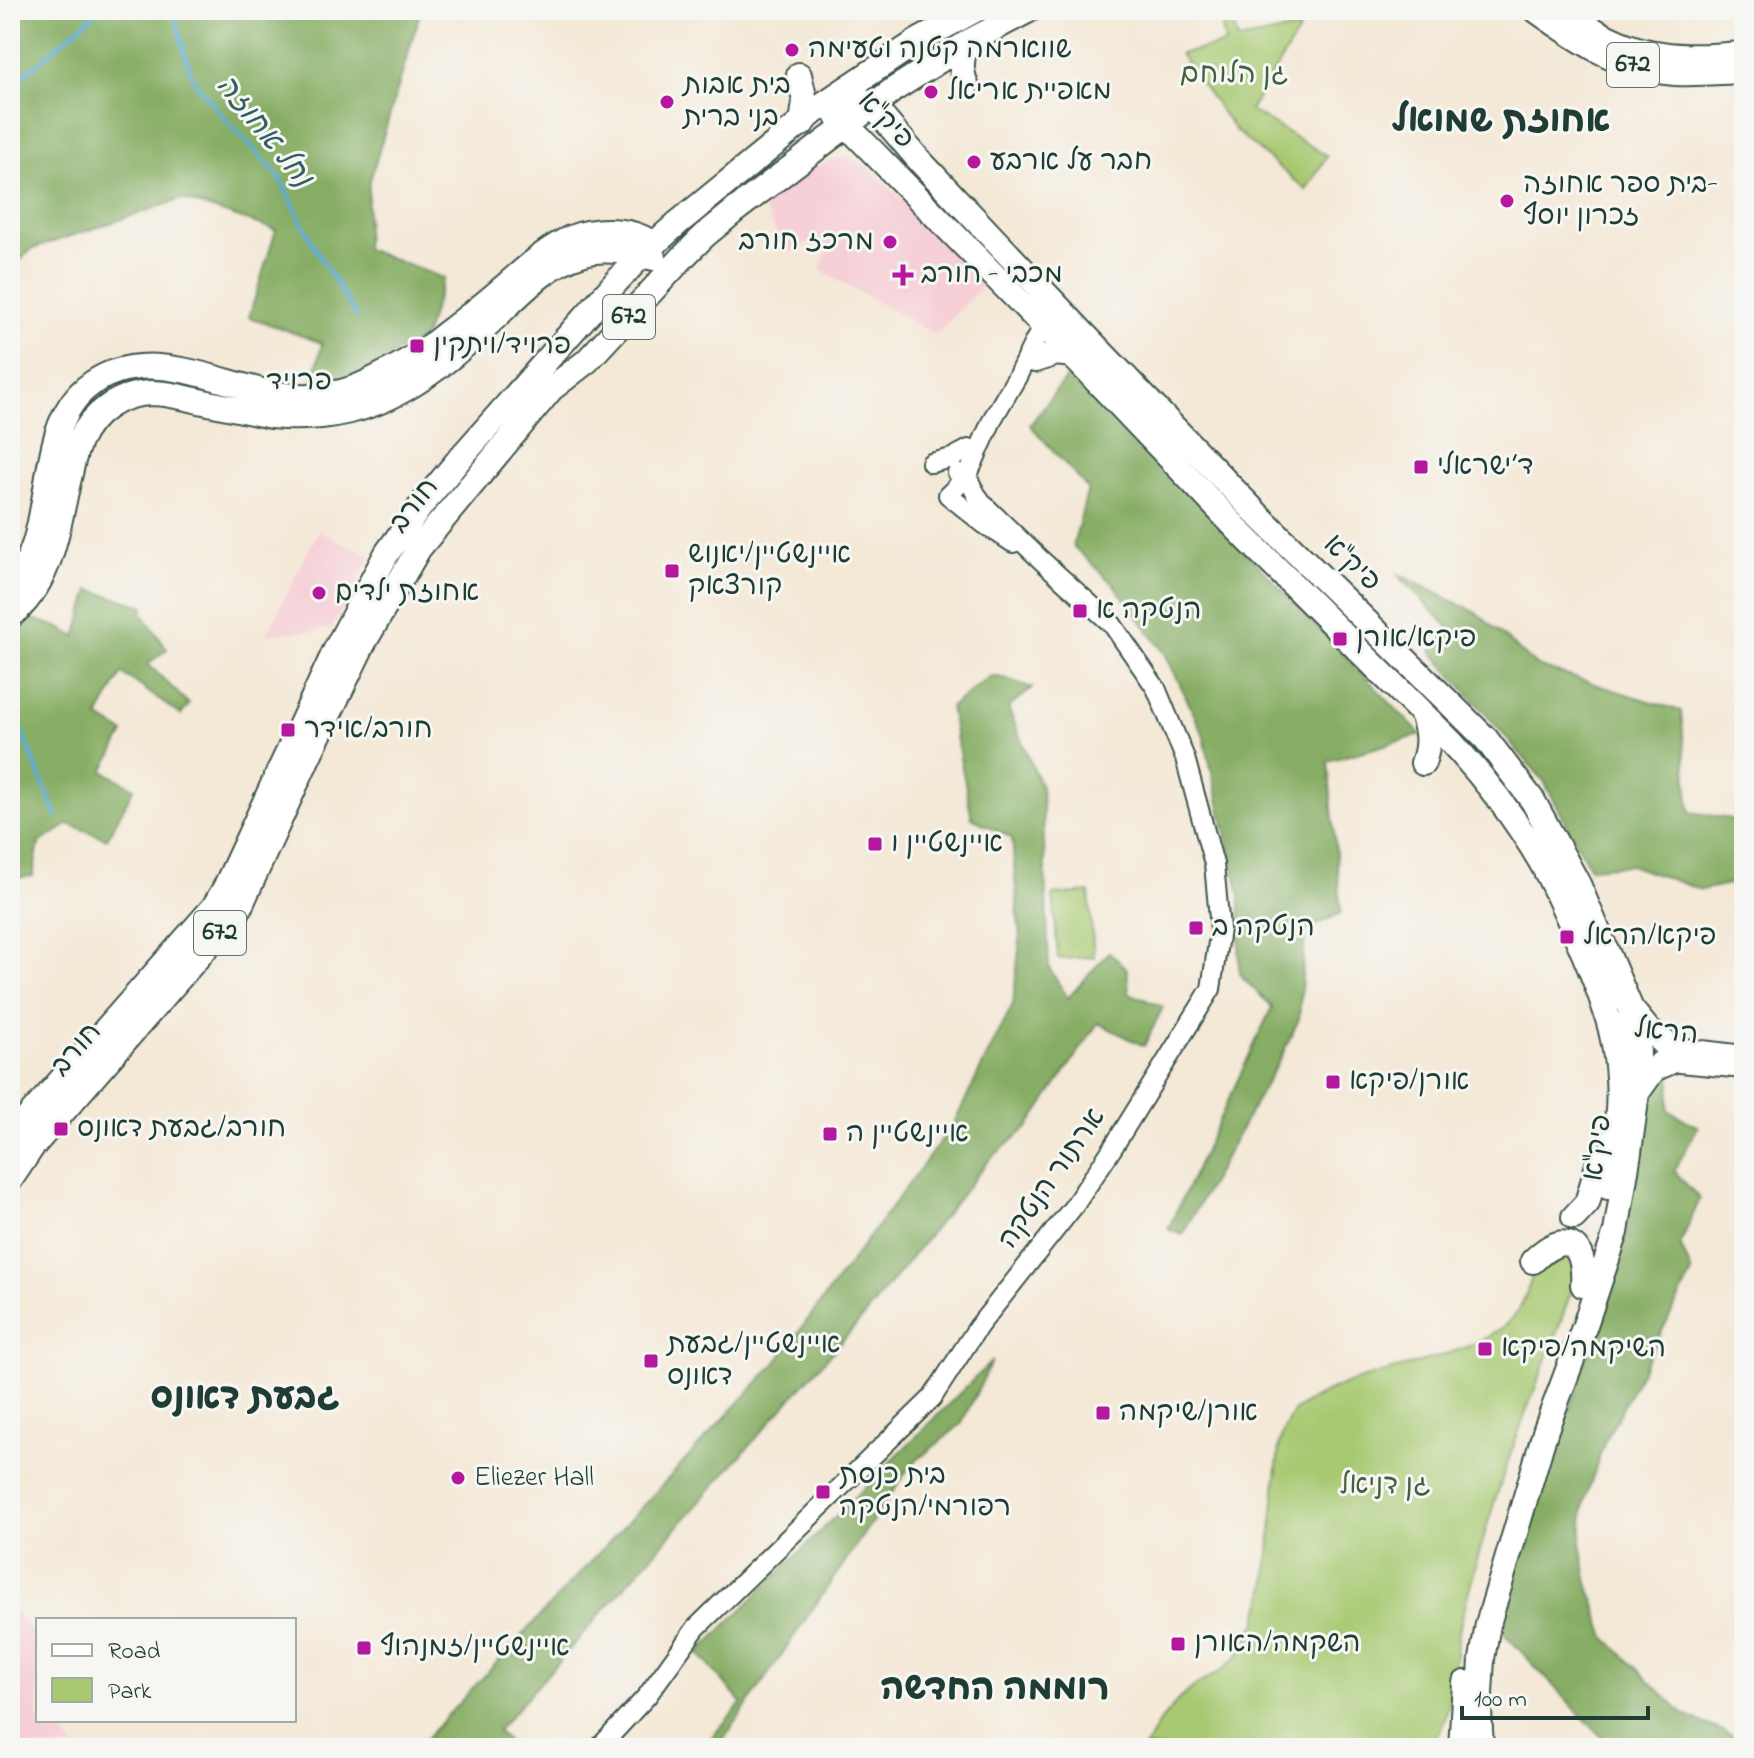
<svg xmlns="http://www.w3.org/2000/svg" width="1754" height="1758" font-family="'Indie Flower','Playpen Sans Hebrew',sans-serif">
<style>
.built{fill:#f6cfd7}
.green{fill:#a8c972;stroke:#648353;stroke-width:2}
.forest{fill:#86ad64;stroke:#52754c;stroke-width:2}
.lines{fill:none;stroke-linecap:round;stroke-linejoin:round}
.stream{stroke:#5aadd5;stroke-width:4}
.minor-casing{stroke:#3f574c;stroke-width:22}
.major-casing{stroke:#3f574c;stroke-width:28}
.minor{stroke:#fff;stroke-width:18}
.major{stroke:#fff;stroke-width:24}
.poi-dot{fill:#b5179e;stroke:#f6f6f2;stroke-width:3}
.labels{text-anchor:middle;dominant-baseline:central;stroke-width:6;stroke-linejoin:round;paint-order:stroke}
.shield{fill:#f6f6f2;stroke:#60746d;stroke-width:2}
.shield-label{font-size:26px;font-weight:bold;fill:#1f3d34}
.poi-label{font-size:28px;fill:#1f3d34;stroke:#f6f6f2;text-anchor:start}
.park-label{font-size:28px;fill:#416044;stroke:#f6f6f2}
.street-label{font-size:28px;fill:#1f3d34;stroke:#f6f6f2}
.water-label{font-size:30px;font-style:italic;fill:#315f64;stroke:#f6f6f2}
.district-label{font-size:36px;font-weight:bold;fill:#1f3d34;stroke:#f6f6f2}
</style>
<rect width="100%" height="100%" fill="#f6f6f2"/>
<filter id="ink" filterUnits="userSpaceOnUse"><feTurbulence type="fractalNoise" baseFrequency=".0125" numOctaves="2"/><feDisplacementMap in="SourceGraphic" scale="16" xChannelSelector="R" yChannelSelector="G"/><feConvolveMatrix kernelMatrix="1 2 1 2 8 2 1 2 1" color-interpolation-filters="sRGB"/></filter>
<filter id="wash" filterUnits="userSpaceOnUse"><feTurbulence type="fractalNoise" baseFrequency=".006" numOctaves="4" result="noise"/><feDisplacementMap in="SourceGraphic" scale="32" xChannelSelector="R" yChannelSelector="G"/><feGaussianBlur stdDeviation="1.8" result="paint"/><feColorMatrix in="noise" values="0 0 0 0 0 0 0 0 0 0 0 0 0 0 0 0 0 1.4 0 .05"/><feComposite in="paint" operator="in"/></filter>
<g filter="url(#wash)">
<rect width="100%" height="100%" fill="#f4e8d6"/>
<path class="built" d="M847,157L862,162L988,279L936,335L820,270L828,249L818,238L788,253L759,201L811,169L831,160Z
M318,531L371,556L331,629L266,635Z
M10,1605L38,1639V1720H50L75,1748H10Z"/>
<path class="green" d="M1219,10H1230L1238,40L1301,28L1250,110L1327,156L1306,190L1235,130L1180,54L1225,44Z
M1089,892L1094,957L1058,959L1053,895Z
M1570,1252L1576,1275C1559,1334 1533,1390 1513,1447C1493,1504 1475,1563 1461,1622C1452,1657 1457,1726 1425,1748H1145L1158,1724L1179,1699L1196,1685L1218,1673L1237,1657L1257,1622L1266,1586L1279,1446C1282,1434 1286,1422 1293,1412C1298,1406 1307,1403 1313,1399C1368,1365 1486,1362 1519,1309C1527,1296 1531,1278 1537,1263Z"/>
<path class="forest" d="M23,10H421L369,184L365,249L444,278L424,337L356,375L312,387L322,343L249,317L276,230L182,199L32,249L10,270V31Z
M1073,377L1080,379L1421,735L1328,761L1341,913L1305,931L1299,1019L1283,1053L1182,1235L1168,1229L1272,1007L1239,974L1240,895L1203,733L1166,655L1115,586L1073,546L1088,489L1030,425L1065,379Z
M1396,573L1477,613L1537,666L1681,711L1690,812L1744,821V881L1701,890L1630,865L1590,868L1544,781L1431,651L1450,629Z
M90,590L144,606L142,613L167,649L148,664L189,704L181,715L122,673L98,717L124,733L103,771L134,788L107,839L69,824L39,843L33,876L10,879V624L20,614L62,629L76,637Z
M991,676L1007,679L1032,688L1008,708L1042,789L1049,968L1068,998L1109,952L1127,969L1129,993L1163,1007L1144,1046L1098,1023L1028,1127L990,1159L865,1315L497,1731L515,1748H417L774,1365L954,1123L1013,1004L1020,940L1012,838L972,818L950,707Z
M1671,1073L1668,1110L1698,1127L1674,1171L1700,1199L1680,1244L1692,1273L1604,1443L1584,1503L1581,1542L1587,1580L1606,1638L1684,1715L1744,1740V1748H1612L1498,1627L1513,1575L1603,1310L1625,1236L1649,1091L1659,1080Z
M992,1361L961,1424L910,1466L718,1748H702L742,1703L698,1653Z"/>
<g class="lines">
<path class="stream" d="M173,10L192,78L217,110L278,175L316,250L357,317
M10,87L99,10
M10,703L57,817"/>
</g>
</g>
<g filter="url(#ink)">
<g class="lines">
<g class="minor-casing">
<path id="minor" d="M931,463L952,458L969,449
M948,495L967,477L993,418L1017,377L1035,340L1044,326L1052,322
M948,495L984,524L1013,543
M1660,1045L1744,1055
M1659,1061L1744,1069
M599,1748L647,1696L696,1628L932,1398L978,1327L1074,1206L1112,1149L1211,989L1220,929L1214,864L1185,758L1156,688L1112,624L1040,559L984,505L976,494L967,477L957,473"/>
</g>
<g class="major-casing">
<path id="major" d="M1536,10C1578,40 1621,70 1675,73C1698,74 1721,72 1744,71
M1574,18C1600,35 1631,51 1662,54C1688,58 1717,56 1744,54
M799,75L805,101L802,124
M966,85C960,69 960,56 970,41
M825,103C843,96 856,95 872,105L919,160L1079,329L1259,516L1486,739L1533,801L1578,884L1630,1007L1638,1044L1637,1093L1629,1152L1616,1232L1585,1325L1546,1429L1488,1624L1482,1659L1479,1711L1481,1748
M825,103L1072,355L1243,535L1452,743C1485,779 1515,818 1540,860C1556,888 1569,919 1582,949C1600,991 1616,1032 1618,1078C1621,1114 1612,1151 1608,1187
M1035,360L1057,353L1072,355
M10,587C60,537 32,433 86,388C141,343 212,381 271,393C301,399 338,397 366,383C393,370 420,355 443,336C464,320 485,304 504,287C525,269 547,248 573,237C597,228 633,228 654,245
M10,616C52,584 58,525 69,478C72,466 74,453 79,442C92,413 118,394 151,393C167,393 183,397 199,401C223,406 247,411 271,416C374,426 432,378 502,311C525,289 550,263 581,254C603,246 631,253 654,258
M1422,713C1428,731 1430,744 1423,763
M1632,1010L1649,1031L1670,1046
M1637,1093L1654,1069L1670,1062
M10,1138L214,907L225,888L336,649L387,553L423,503L462,456L617,281L642,255L679,222L825,103L918,41L975,10
M10,1180L32,1147L238,911L309,755L363,644L419,548L551,389L587,361L684,256L704,236L738,208L893,90L970,41L1029,10
M1574,1217L1587,1203L1600,1158
M1533,1261C1564,1230 1586,1241 1583,1285
M1461,1748L1465,1683"/>
</g>
<use href="#minor" class="minor"/>
<use href="#major" class="major"/>
</g>
</g>
<g class="poi-dot">
<circle cx="792" cy="50" r="8"/>
<circle cx="931" cy="92" r="8"/>
<circle cx="667" cy="102" r="8"/>
<circle cx="974" cy="162" r="8"/>
<circle cx="1507" cy="201" r="8"/>
<circle cx="890" cy="242" r="8"/>
<path d="M899 263h8v8h8v8h-8v8h-8v-8h-8v-8h8z"/>
<rect x="409" y="338" width="16" height="16" rx="4"/>
<rect x="1413" y="459" width="16" height="16" rx="4"/>
<rect x="664" y="563" width="16" height="16" rx="4"/>
<circle cx="319" cy="593" r="8"/>
<rect x="1072" y="603" width="16" height="16" rx="4"/>
<rect x="1332" y="631" width="16" height="16" rx="4"/>
<rect x="280" y="722" width="16" height="16" rx="4"/>
<rect x="867" y="836" width="16" height="16" rx="4"/>
<rect x="1188" y="920" width="16" height="16" rx="4"/>
<rect x="1559" y="929" width="16" height="16" rx="4"/>
<rect x="1325" y="1074" width="16" height="16" rx="4"/>
<rect x="53" y="1121" width="16" height="16" rx="4"/>
<rect x="822" y="1126" width="16" height="16" rx="4"/>
<rect x="1477" y="1341" width="16" height="16" rx="4"/>
<rect x="643" y="1353" width="16" height="16" rx="4"/>
<rect x="1095" y="1405" width="16" height="16" rx="4"/>
<circle cx="458" cy="1478" r="8"/>
<rect x="815" y="1484" width="16" height="16" rx="4"/>
<rect x="1170" y="1636" width="16" height="16" rx="4"/>
<rect x="356" y="1640" width="16" height="16" rx="4"/>
</g>
<g class="labels">
<g class="shield">
<rect x="1607" y="43" width="52" height="44" rx="6"/>
<rect x="603" y="295" width="52" height="44" rx="6"/>
<rect x="194" y="911" width="52" height="44" rx="6"/>
</g>
<g class="shield-label">
<text x="1633" y="65">672</text>
<text x="629" y="317">672</text>
<text x="220" y="933">672</text>
</g>
<g class="poi-label">
<text x="808" y="50">שווארמה קטנה וטעימה</text>
<text x="683" y="86">בית אבות<tspan x="683" dy="32">בני ברית</tspan></text>
<text x="947" y="92">מאפיית אריאל</text>
<text x="990" y="162">חבר על ארבע</text>
<text x="1523" y="185">בית ספר אחוזה-<tspan x="1523" dy="32">זכרון יוסף</tspan></text>
<text x="874" y="242" text-anchor="end">מרכז חורב</text>
<text x="921" y="275">מכבי - חורב</text>
<text x="433" y="346">פרויד/ויתקין</text>
<text x="1437" y="467">ד׳ישראלי</text>
<text x="688" y="555">איינשטיין/יאנוש<tspan x="688" dy="32">קורצאק</tspan></text>
<text x="335" y="593">אחוזת ילדים</text>
<text x="1096" y="611">הנטקה א</text>
<text x="1356" y="639">פיקא/אורן</text>
<text x="304" y="730">חורב/אידר</text>
<text x="891" y="844">איינשטיין ו</text>
<text x="1212" y="928">הנטקה ב</text>
<text x="1583" y="937">פיקא/הראל</text>
<text x="1349" y="1082">אורן/פיקא</text>
<text x="77" y="1129">חורב/גבעת דאונס</text>
<text x="846" y="1134">איינשטיין ה</text>
<text x="667" y="1345">איינשטיין/גבעת<tspan x="667" dy="32">דאונס</tspan></text>
<text x="1501" y="1349">השיקמה/פיקא</text>
<text x="1119" y="1413">אורן/שיקמה</text>
<text x="839" y="1476">בית כנסת<tspan x="839" dy="32">רפורמי/הנטקה</tspan></text>
<text x="474" y="1478">Eliezer Hall</text>
<text x="1194" y="1644">השקמה/האורן</text>
<text x="380" y="1648">איינשטיין/זמנהוף</text>
</g>
<g class="park-label">
<text x="1234" y="75">גן הלוחם</text>
<text x="1385" y="1486">גן דניאל</text>
</g>
<g class="street-label">
<text transform="translate(885 121) rotate(46)">פיק"א</text>
<text x="299" y="382">פרויד</text>
<text transform="translate(415 506) rotate(-52)">חורב</text>
<text transform="translate(1351 564) rotate(44)">פיק"א</text>
<text transform="translate(1666 1033) rotate(6)">הראל</text>
<text transform="translate(77 1050) rotate(-49)">חורב</text>
<text transform="translate(1599 1148) rotate(-82)">פיק"א</text>
<text transform="translate(1053 1179) rotate(-55)">ארתור הנטקה</text>
</g>
<g class="water-label">
<text transform="translate(263 132) rotate(51)">נחל אחוזה</text>
</g>
<g class="district-label">
<text x="1501" y="122">אחוזת שמואל</text>
<text x="245" y="1399">גבעת דאונס</text>
<text x="995" y="1690">רוממה החדשה</text>
</g>
</g>
<rect width="1754" height="1758" fill="none" stroke="#f6f6f2" stroke-width="40"/>
<rect x="36" y="1618" width="260" height="104" fill="#f6f6f2" stroke="#a0aca6" stroke-width="2"/>
<rect x="52" y="1644" width="40" height="12" fill="#ffffff" stroke="#a0aca6" stroke-width="2"/>
<text x="108" y="1658" font-size="24" fill="#1f3d34">Road</text>
<rect x="52" y="1678" width="40" height="24" fill="#a8c972" stroke="#a0aca6" stroke-width="2"/>
<text x="108" y="1698" font-size="24" fill="#1f3d34">Park</text>
<path d="M1462 1706v12h186v-12" fill="none" stroke="#1f3d34" stroke-width="4"/>
<text x="1474" y="1706" font-size="24" fill="#1f3d34" stroke="#f6f6f2" stroke-width="6" paint-order="stroke">100 m</text>
</svg>
